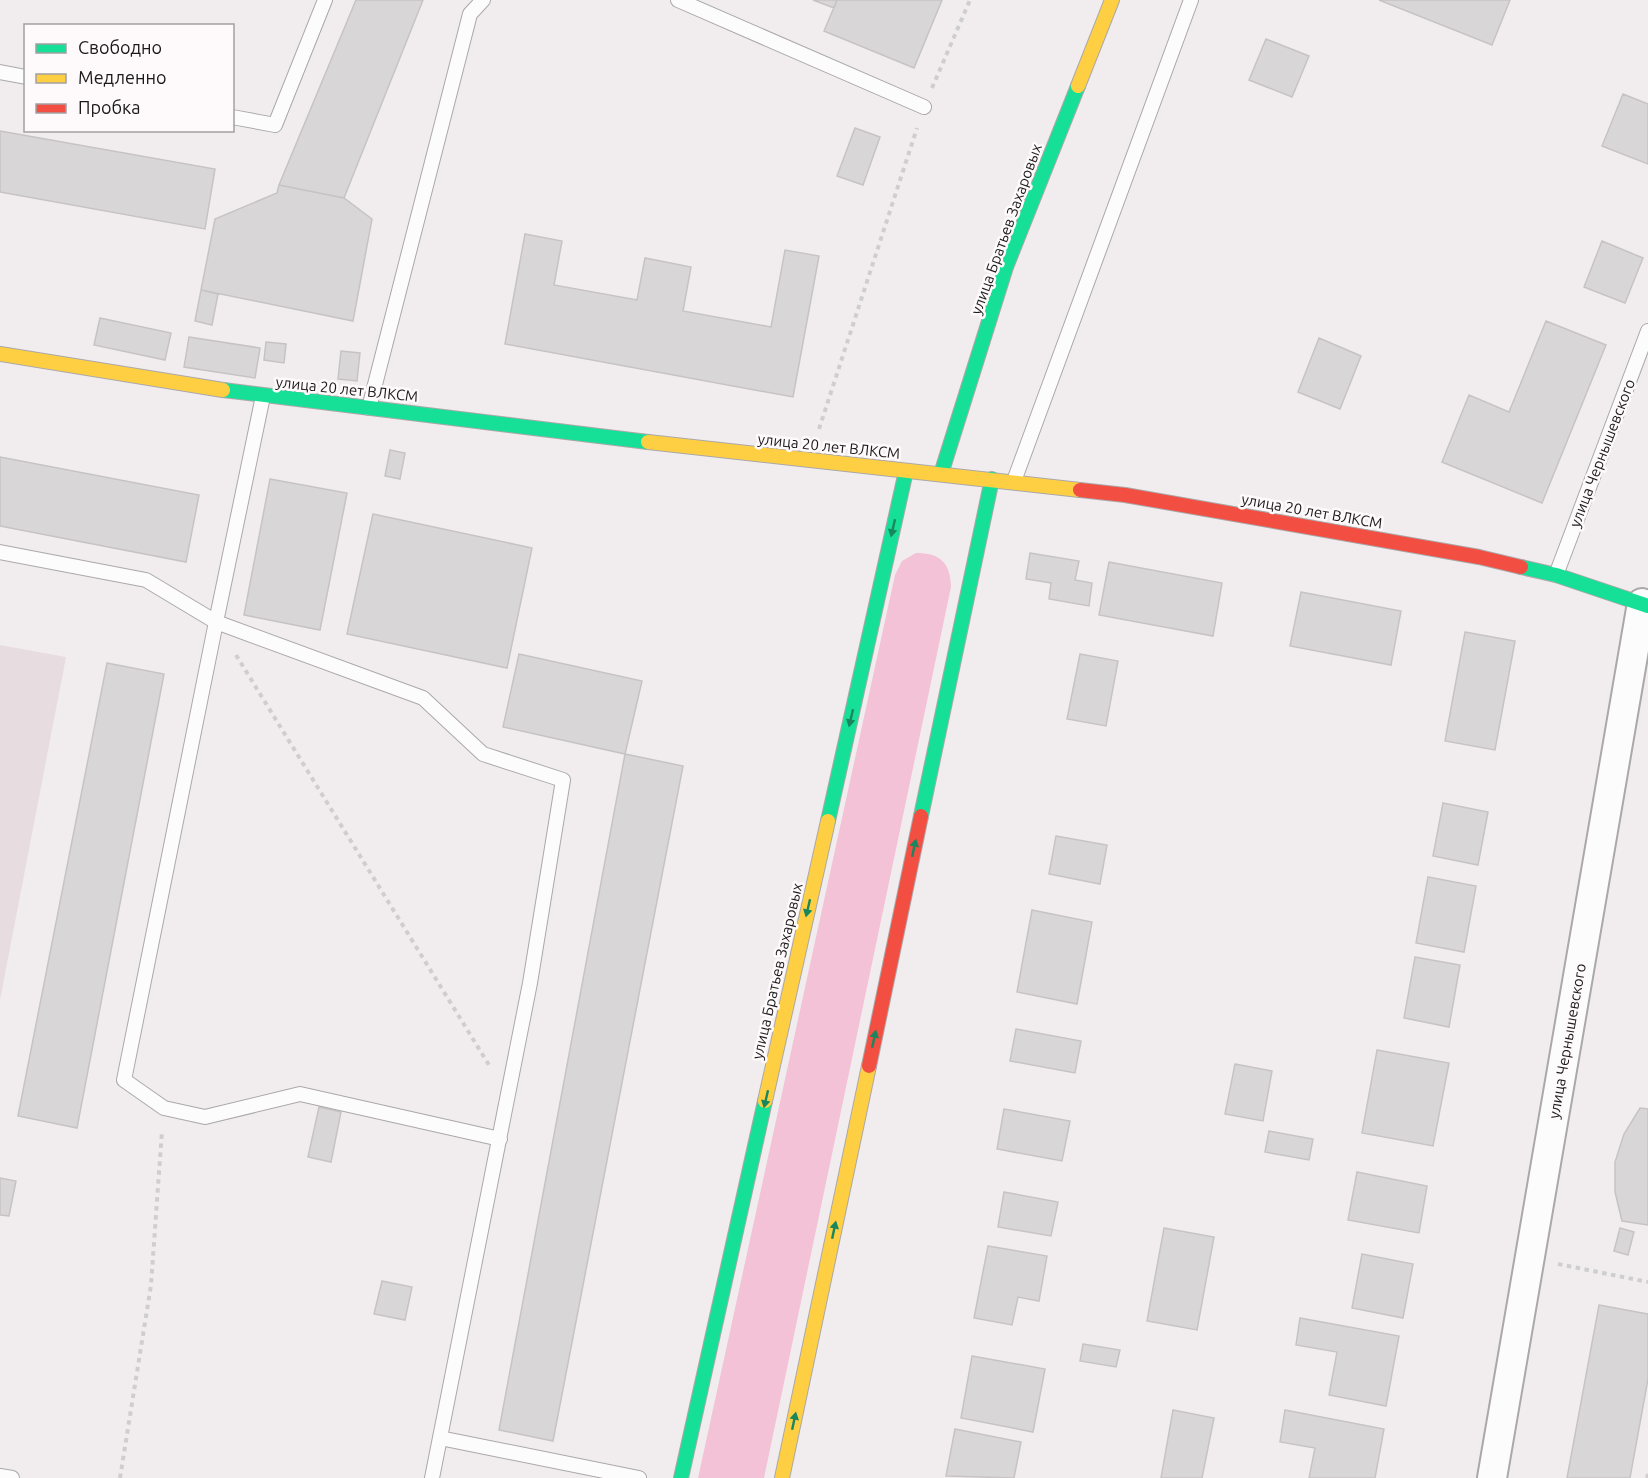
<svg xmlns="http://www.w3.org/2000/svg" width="1648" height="1478" font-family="Ubuntu,sans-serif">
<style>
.built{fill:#e7dce0}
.green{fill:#f3c2d6}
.building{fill:#d9d6d7;stroke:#c7c3c5;stroke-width:1.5}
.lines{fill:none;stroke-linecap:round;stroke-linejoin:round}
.lane-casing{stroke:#aba8a9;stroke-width:16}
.street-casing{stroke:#aba8a9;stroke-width:32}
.fast-casing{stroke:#aba8a9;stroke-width:16}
.slow-casing{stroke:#aba8a9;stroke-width:16}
.jam-casing{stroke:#aba8a9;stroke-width:16}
.path{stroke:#cfcece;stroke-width:4;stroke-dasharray:4.5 4.5;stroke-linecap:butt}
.lane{stroke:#fdfcfd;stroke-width:14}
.street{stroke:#fdfcfd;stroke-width:28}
.fast{stroke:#16e098;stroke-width:14}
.slow{stroke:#ffcf43;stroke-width:14}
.jam{stroke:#f24e42;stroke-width:14}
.oneway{fill:#18865f}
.labels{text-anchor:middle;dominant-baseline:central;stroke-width:5;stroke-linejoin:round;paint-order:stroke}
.street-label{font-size:15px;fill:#1b1919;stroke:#fefafb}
</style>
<rect width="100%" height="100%" fill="#f1edef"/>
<path class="built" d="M0,645L66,657L0,1000Z"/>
<path class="green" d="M916,553C940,553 950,562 951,587L764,1478H698L895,575L902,561Z"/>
<path class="building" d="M356,0H423L344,198L279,185Z
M813,0H837L834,8Z
M837,0H942L914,68L824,31Z
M1379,0H1510L1492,45Z
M1266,39L1309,56L1292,97L1249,80Z
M1623,94L1648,104V164L1602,146Z
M855,128L880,137L863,185L837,176Z
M0,131L215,169L205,229L0,192Z
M279,185L344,198L372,219L353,321L201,290L215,219L277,193Z
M525,234L562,241L554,285L637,300L645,258L691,267L683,311L771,327L785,250L819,256L793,397L505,344Z
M1602,241L1643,258L1625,303L1584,287Z
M201,290L218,294L212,325L195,321Z
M100,318L171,333L165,360L94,345Z
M1546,321L1606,345L1542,503L1442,462L1469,395L1509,412Z
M189,337L260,348L255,378L184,367Z
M1319,338L1361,356L1340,409L1298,392Z
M266,342L286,344L284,363L264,360Z
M341,351L360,353L357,381L338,379Z
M390,450L405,453L400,479L385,476Z
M0,457L199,495L186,562L0,526Z
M270,479L347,493L320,630L244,615Z
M373,514L532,548L507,668L347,634Z
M1030,553L1079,561L1075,580L1092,583L1089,606L1049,599L1051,583L1026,579Z
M1109,562L1222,583L1213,636L1099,615Z
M1301,592L1401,611L1391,665L1290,646Z
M1465,632L1515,641L1495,750L1445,741Z
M519,654L642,681L625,754L503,727Z
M1080,654L1118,661L1106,726L1067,719Z
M107,663L164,674L77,1128L18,1116Z
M625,754L683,766L553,1441L499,1430Z
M1443,803L1488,812L1478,865L1433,856Z
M1056,836L1107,845L1100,884L1049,874Z
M1428,877L1476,886L1464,952L1416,943Z
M1032,910L1092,922L1077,1004L1017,992Z
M1415,957L1460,965L1449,1027L1404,1018Z
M1016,1029L1081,1041L1075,1073L1010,1061Z
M1377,1050L1449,1063L1433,1146L1362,1133Z
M1235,1064L1272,1071L1263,1121L1225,1114Z
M319,1107L341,1112L331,1162L308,1157Z
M1640,1108L1648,1109V1225L1622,1221L1615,1192V1162L1624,1134Z
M1004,1109L1070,1121L1062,1161L997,1149Z
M1269,1131L1313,1139L1309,1160L1265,1152Z
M1357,1172L1427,1186L1419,1233L1348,1220Z
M0,1178L16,1181L9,1216L0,1215Z
M1004,1192L1058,1202L1051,1236L998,1227Z
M1164,1228L1214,1237L1197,1330L1147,1321Z
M1620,1228L1634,1232L1628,1255L1614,1251Z
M988,1246L1047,1256L1039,1301L1018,1297L1012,1325L974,1318Z
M1362,1254L1413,1264L1403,1318L1352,1308Z
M382,1281L412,1287L405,1320L374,1314Z
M1599,1305L1648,1314V1379L1630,1478H1567Z
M1300,1318L1399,1336L1386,1406L1329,1395L1337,1352L1296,1345Z
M1083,1344L1120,1350L1116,1367L1080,1361Z
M972,1356L1045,1369L1033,1432L961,1418Z
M1173,1410L1214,1418L1202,1478H1161Z
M1285,1410L1384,1429L1375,1478H1309L1315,1448L1280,1442Z
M955,1429L1021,1442L1014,1478L946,1476Z"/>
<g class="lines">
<g class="lane-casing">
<path id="lane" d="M678,0L924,107
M0,72L26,77
M232,117L275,125L325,0
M263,396L216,622L423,698L483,754L563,780L530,983L432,1478
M369,408L470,14L483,0
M1014,481L1191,0
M0,552L146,580L216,622L124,1080L164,1108L205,1117L300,1094L500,1139
M1556,575L1648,331
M440,1438L639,1478
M0,1476L12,1478"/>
</g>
<g class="street-casing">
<path id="street" d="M1492,1478L1642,603"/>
</g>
<g class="fast-casing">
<path id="fast" d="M223,390L648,442
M941,474L1006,267L1078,86
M1521,567L1556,575L1648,606
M921,816L992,479
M828,821L906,471
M681,1478L765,1101"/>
</g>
<g class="slow-casing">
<path id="slow" d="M1078,86L1112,0
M0,354L223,390
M648,442L1080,490
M765,1101L828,821
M782,1478L869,1066"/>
</g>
<g class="jam-casing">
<path id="jam" d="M1080,490L1125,495L1479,557L1521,567
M869,1066L921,816"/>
</g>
<path class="path" d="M932,88L970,0
M819,429L917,128
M236,655L489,1065
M1558,1264L1648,1282
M120,1478L151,1285L162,1131
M1647,1478L1648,1474"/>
<use href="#lane" class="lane"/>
<use href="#street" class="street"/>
<use href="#fast" class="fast"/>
<use href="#slow" class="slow"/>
<use href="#jam" class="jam"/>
</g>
<defs><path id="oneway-solid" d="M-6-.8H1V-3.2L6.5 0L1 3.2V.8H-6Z" transform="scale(1.5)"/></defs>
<g class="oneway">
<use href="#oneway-solid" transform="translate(893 528) rotate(103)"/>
<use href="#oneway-solid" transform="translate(851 718) rotate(103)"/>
<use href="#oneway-solid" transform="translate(914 848) rotate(-78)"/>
<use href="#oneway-solid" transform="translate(808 908) rotate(103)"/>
<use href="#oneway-solid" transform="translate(874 1039) rotate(-78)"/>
<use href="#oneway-solid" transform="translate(766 1099) rotate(103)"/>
<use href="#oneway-solid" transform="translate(834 1230) rotate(-78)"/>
<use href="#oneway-solid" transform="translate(794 1421) rotate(-78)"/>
</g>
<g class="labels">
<g class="street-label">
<text transform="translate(1006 229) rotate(-70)">улица Братьев Захаровых</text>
<text transform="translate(347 389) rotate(6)">улица 20 лет ВЛКСМ</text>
<text transform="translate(829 446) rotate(6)">улица 20 лет ВЛКСМ</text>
<text transform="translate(1602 453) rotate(-69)">улица Чернышевского</text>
<text transform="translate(1312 511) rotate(10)">улица 20 лет ВЛКСМ</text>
<text transform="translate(777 971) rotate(-77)">улица Братьев Захаровых</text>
<text transform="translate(1567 1041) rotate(-80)">улица Чернышевского</text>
</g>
</g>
<rect x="24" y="24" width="210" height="108" fill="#fefafb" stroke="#a3a0a1" stroke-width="1.5"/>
<rect x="36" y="44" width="30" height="9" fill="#16e098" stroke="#a3a0a1" stroke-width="1.5"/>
<text x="78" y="54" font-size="18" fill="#1b1919">Свободно</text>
<rect x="36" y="74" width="30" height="9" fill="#ffcf43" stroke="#a3a0a1" stroke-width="1.5"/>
<text x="78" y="84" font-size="18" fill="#1b1919">Медленно</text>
<rect x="36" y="104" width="30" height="9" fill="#f24e42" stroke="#a3a0a1" stroke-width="1.5"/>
<text x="78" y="114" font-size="18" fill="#1b1919">Пробка</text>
</svg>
